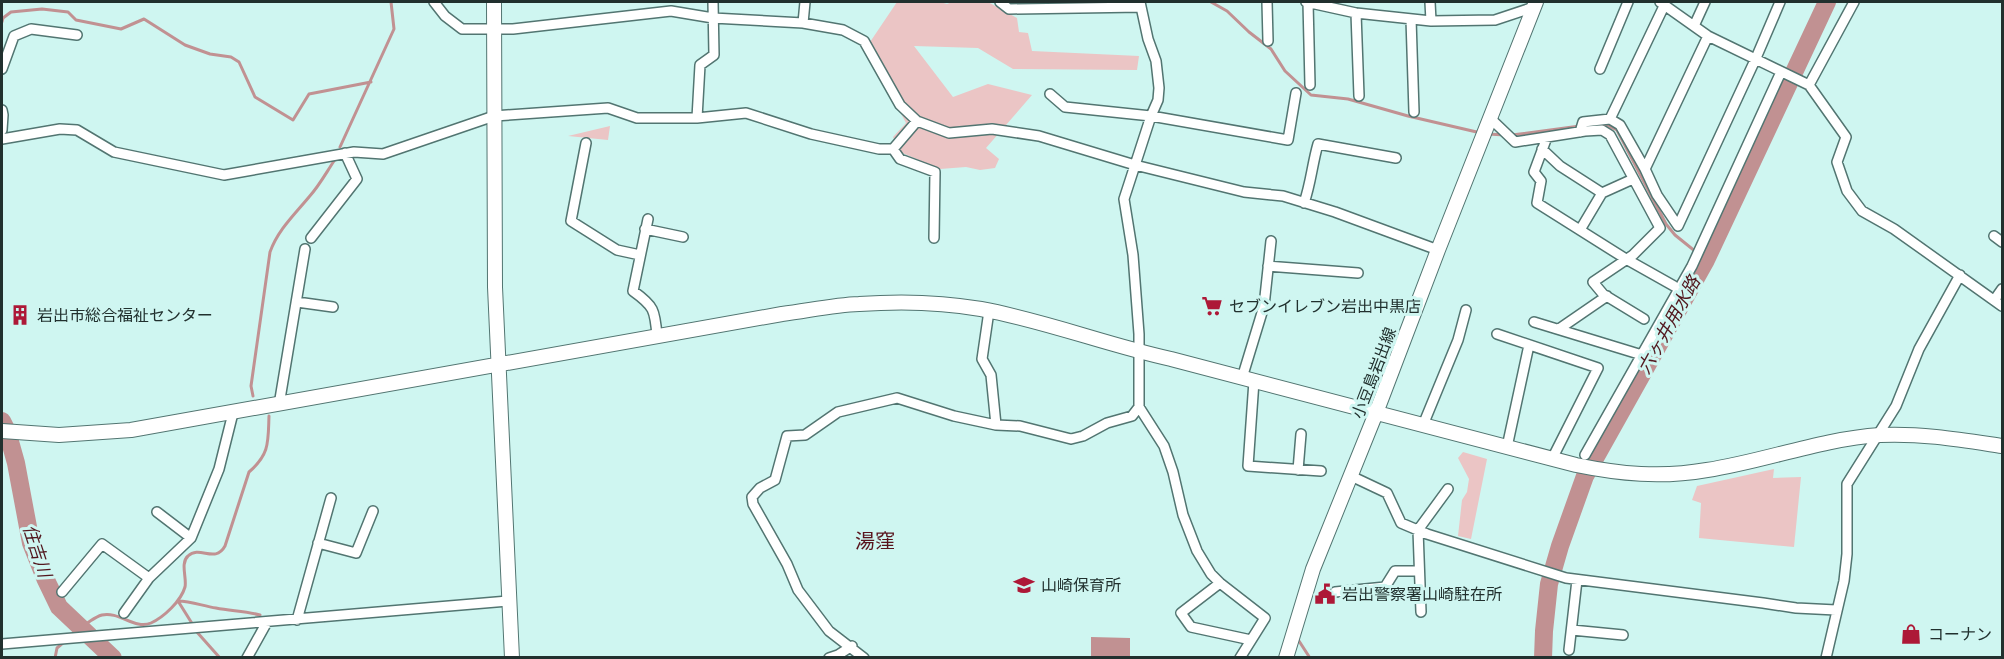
<svg xmlns="http://www.w3.org/2000/svg" width="2004" height="659" font-family="'DM Sans','Noto Sans JP',sans-serif">
<style>
.green{fill:#ebc5c5}
.water{fill:#c19192}
.lines{fill:none;stroke-linecap:round;stroke-linejoin:round}
.stream{stroke:#c19192;stroke-width:3}
.river{stroke:#c19192;stroke-width:18}
.street-casing{stroke:#527571;stroke-width:12}
.secondary-casing{stroke:#527571;stroke-width:16}
.street{stroke:#fff;stroke-width:9}
.secondary{stroke:#fff;stroke-width:14}
.labels{text-anchor:middle;dominant-baseline:central;stroke-width:6;stroke-linejoin:round;paint-order:stroke}
.poi-label{font-size:16px;fill:#21302e;stroke:#cff6f1;text-anchor:start}
.street-label{font-size:16px;fill:#21302e;stroke:#cff6f1}
.water-label{font-size:18px;font-style:italic;fill:#52171e;stroke:#cff6f1}
.quarter-label{font-size:20px;fill:#59141d;stroke:#cff6f1}
</style>
<rect width="100%" height="100%" fill="#cff6f1"/>
<path class="green" d="M897,2H940L947,4L952,2H988L1017,18L1019,32L1028,33L1032,51L1139,56L1137,70L1013,69L978,48L914,46L953,97L988,84L1032,95L986,148L999,159L995,168L980,170L966,167L940,169L900,152L893,137L906,123L866,48Z
M610,126L608,140L568,136Z
M1463,452L1487,459L1471,539L1458,536L1462,500L1467,492L1469,479L1458,458Z
M1774,469L1773,478L1801,477L1794,547L1699,538L1701,503L1692,500L1697,486Z"/>
<path class="water" d="M1091,637L1130,638V656H1091Z"/>
<g class="lines">
<path class="stream" d="M1211,2L1227,11L1249,32L1271,49L1285,71L1311,95L1348,99L1408,116L1481,133
M2,22L3,18L11,12L42,9L68,12L76,20L121,29L144,19L185,45L210,54L231,57L239,62L255,97L293,120L309,94L371,82
M1598,124L1607,125L1617,130L1666,224L1675,235L1706,260
M1488,134L1505,135
M1512,135L1580,126
M340,147L394,29L391,2
M253,396L251,386L270,252C278,230 294,215 309,197C319,186 326,173 334,161
M193,625L178,601C191,601 203,606 216,608C231,611 245,611 260,615
M196,631L220,658
M72,636C80,629 91,618 102,615C119,611 135,630 151,623C164,617 181,601 185,587C187,578 180,563 188,556C200,545 215,564 225,546L249,472C270,454 268,442 269,416
M1299,641L1310,658
M55,658L57,648L64,642"/>
<path class="river" d="M2,421L7,431L16,463L31,543L45,578L59,607L113,658
M1543,658L1544,631L1549,584L1560,546L1585,476L1706,260L1827,2"/>
<g class="street-casing">
<path id="street" d="M434,2L445,16L462,29H513L671,11L713,18L803,23L843,30L864,41L900,105L917,121L949,133L992,129L1039,136L1135,165L1244,192L1283,196L1335,212L1438,250
M1000,2L1009,9L1141,7
M1140,2L1148,39L1156,61L1159,88L1158,100L1151,116L1124,199L1133,255L1139,334V407L1164,446L1173,472L1183,515L1197,551L1211,574L1220,583L1265,618L1240,658
M1267,2L1268,41
M1306,2L1356,13L1431,21L1495,20L1534,7
M1308,2L1310,85
M1430,2L1431,21
M1660,2L1708,36L1809,85L1846,137L1837,162L1847,191L1862,211L1894,229L2002,306
M1356,13L1359,96
M1411,19L1414,112
M803,23L805,2
M1694,26L1705,2
M1708,36L1645,169L1657,195L1678,226L1756,58L1780,2
M2,69L14,36L31,29L77,35
M1600,69L1628,2
M1809,85L1854,2
M1050,94L1065,107L1151,116L1288,140L1296,93
M2,110L3,115L2,130
M697,118L700,65L714,55L713,2
M1491,119L1515,142L1585,131L1602,130L1610,135L1660,228L1633,255L1593,282L1603,294L1644,319
M1580,132L1583,122L1610,119
M1547,137L1534,172L1541,181L1537,203L1626,259L1674,286
M2,139L60,129L77,130L114,152L224,175L354,152L383,154L494,116L608,108L637,118H697L746,113L811,134L879,149H893L917,121
M586,143L571,221L617,250L640,255
M893,149L900,159L935,172L934,238
M1542,149L1560,166L1602,193
M1645,169L1620,125L1610,119L1664,6
M1304,203C1311,183 1312,165 1318,144L1396,158
M648,219L633,291C654,306 655,310 657,336
M645,229L683,237
M1580,230L1602,193L1633,179
M1994,236L2002,242
M311,238L357,179L345,153
M1268,266L1358,273
M1995,299L2002,289
M297,302L333,307
M989,311L982,359L991,375L996,425
M1534,322L1642,355
M1559,329L1607,296
M1497,334L1598,368L1552,459
M1242,378L1264,306L1271,241
M1254,381L1248,466L1321,471
M279,405L305,249
M1423,425L1458,340L1466,310
M1507,447L1529,345
M1585,455L1692,266L1781,72
M1298,470L1301,434
M1351,476L1387,493L1401,523L1427,534L1566,578L1763,603L1796,608L1836,610
M157,512L191,538
M318,543L356,553L373,511
M1220,583L1181,613L1191,627L1251,640
M62,592L102,544L149,578
M1335,592L1385,587L1395,571H1419
M1421,612L1418,530L1448,489
M124,613L149,578L191,538L219,469L233,413
M297,620L331,498
M1572,630L1623,635
M2,644L508,601
M1569,650L1577,580
M247,658L267,622
M829,658L838,655L852,646
M864,658L829,631L798,590L787,564L753,504L752,497L760,488L775,480L787,436L805,435L838,412L897,398L954,416L996,425L1020,426L1071,439L1083,436L1107,423L1132,416L1139,407
M1826,658L1844,581L1847,554V484L1896,406L1919,349L1960,275"/>
</g>
<g class="secondary-casing">
<path id="secondary" d="M494,2L495,287L512,658
M2,431L59,435L131,430L782,314C807,311 833,305 859,304C899,301 941,302 981,309C1046,321 1107,345 1171,359L1576,465C1620,474 1661,478 1707,470C1765,461 1821,439 1880,435C1922,433 1962,440 2002,446
M1286,658L1313,569L1376,413L1438,250L1536,2"/>
</g>
<use href="#street" class="street"/>
<use href="#secondary" class="secondary"/>
</g>
<defs>
<g id="supermarket-bare" transform="scale(1.62)"><path d="M-6-5.5h2.5l.6 2H6L4.5 2H-2.5L-4.4-4H-6ZM-1.5 3.2a1.3 1.3 0 1 0 .1 0ZM3 3.2a1.3 1.3 0 1 0 .1 0Z" fill="#ad1837" stroke="#cff6f1" stroke-width="2.5" paint-order="stroke"/></g>
<g id="building-bare" transform="scale(1.62)"><path d="M-4-6H4V6H1V3H-1V6H-4ZM-2.5-4.3h1.7v1.8h-1.7ZM.8-4.3h1.7v1.8H.8ZM-2.5-1h1.7V.8h-1.7ZM.8-1h1.7V.8H.8Z" fill="#ad1837" stroke="#cff6f1" stroke-width="2.5" paint-order="stroke"/></g>
<g id="school-bare" transform="scale(1.62)"><path d="M0-5L7-2L0 1L-7-2ZM-4 1L0 2.5L4 1V4Q0 6-4 4Z" fill="#ad1837" stroke="#cff6f1" stroke-width="2.5" paint-order="stroke"/></g>
<g id="civic-bare" transform="scale(1.62)"><path d="M-.6-6.5H3V-4.5H.6V-3L4-1V1h2V6H-6V1h2V-1L-.6-3ZM-1.2 2.5V6h2.4V2.5Z" fill="#ad1837" stroke="#cff6f1" stroke-width="2.5" paint-order="stroke"/></g>
<g id="shop-bare" transform="scale(1.62)"><path d="M-5-2.5h2.3a2.7 3.5 0 0 1 5.4 0H5L5.5 6h-11ZM-1.5-2.5h3a1.5 2.3 0 0 0-3 0Z" fill="#ad1837" stroke="#cff6f1" stroke-width="2.5" paint-order="stroke"/></g>
</defs>
<g fill-rule="evenodd">
<use href="#supermarket-bare" x="1212" y="306"/>
<use href="#building-bare" x="20" y="315"/>
<use href="#school-bare" x="1024" y="585"/>
<use href="#civic-bare" x="1325" y="594"/>
<use href="#shop-bare" x="1911" y="634"/>
</g>
<g class="labels">
<g class="poi-label">
<text x="1229" y="306">セブンイレブン岩出中黒店</text>
<text x="37" y="315">岩出市総合福祉センター</text>
<text x="1041" y="585">山崎保育所</text>
<text x="1342" y="594">岩出警察署山崎駐在所</text>
<text x="1928" y="634">コーナン</text>
</g>
<g class="street-label">
<text transform="translate(1374 373) rotate(-69)">小豆島岩出線</text>
</g>
<g class="water-label">
<text transform="translate(1669 325) rotate(-61)">六ヶ井用水路</text>
<text transform="translate(37 551) rotate(72)">住吉川</text>
</g>
<g class="quarter-label">
<text x="875" y="541">湯窪</text>
</g>
</g>
<rect width="2004" height="659" fill="none" stroke="#21302e" stroke-width="6"/>
</svg>
